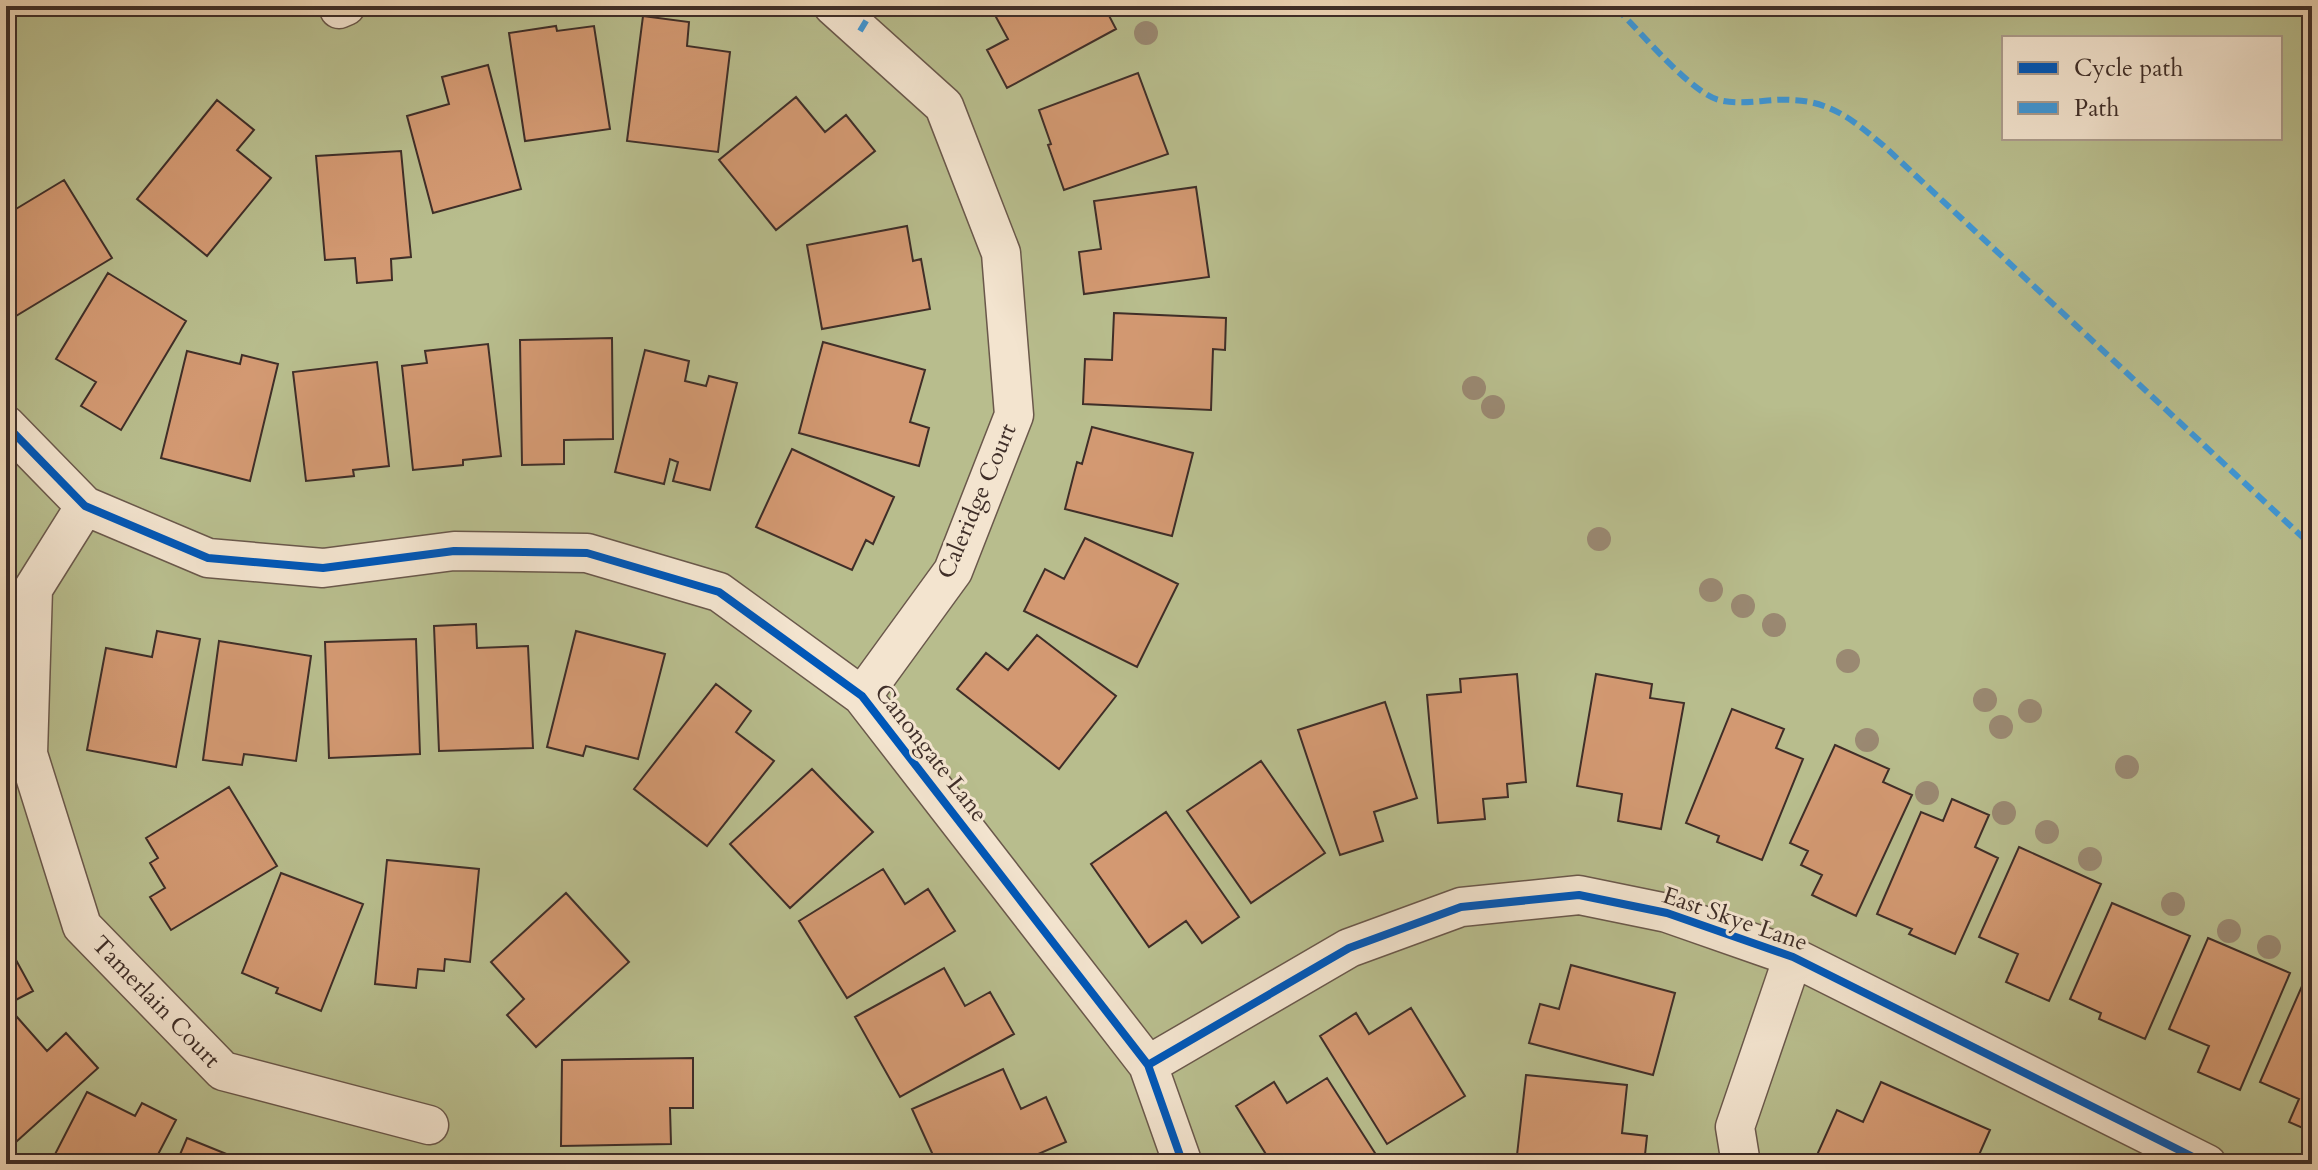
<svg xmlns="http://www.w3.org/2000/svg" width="2318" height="1170" font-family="Cardo,serif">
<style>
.green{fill:#b8bd8d;stroke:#7c765a;stroke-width:2;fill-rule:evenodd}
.building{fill:#d39972;stroke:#3f2e28;stroke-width:2}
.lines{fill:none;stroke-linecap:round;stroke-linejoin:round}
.street-casing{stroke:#6a584b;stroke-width:41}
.street{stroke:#f3e4cf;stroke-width:38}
.quiet{stroke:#3f97d6;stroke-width:6;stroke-dasharray:12 6;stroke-linecap:butt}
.cycleway-casing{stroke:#f3e4cf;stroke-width:13}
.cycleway{stroke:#0057b8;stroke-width:8}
.tree{fill:#9a8972}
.labels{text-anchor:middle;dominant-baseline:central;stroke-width:6;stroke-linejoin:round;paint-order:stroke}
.street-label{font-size:24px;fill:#3f2e28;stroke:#f3e4cf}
</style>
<rect width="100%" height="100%" fill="#edd5b5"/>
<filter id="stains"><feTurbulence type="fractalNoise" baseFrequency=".0025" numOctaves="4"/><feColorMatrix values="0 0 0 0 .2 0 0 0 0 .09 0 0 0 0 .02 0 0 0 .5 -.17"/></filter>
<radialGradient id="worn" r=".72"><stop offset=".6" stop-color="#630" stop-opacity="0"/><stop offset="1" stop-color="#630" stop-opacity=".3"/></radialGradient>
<path class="green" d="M6,6H2312V1164H6ZM2004,38H2280V138H2004Z"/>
<path class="building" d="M167,6H184L179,14Z
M990,6H1104L1116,29L1007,88L987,50L1008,39Z
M643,16L689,22L687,46L730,52L718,152L627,141Z
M556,26L557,31L594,26L610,129L525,141L509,33Z
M488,65L521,189L433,213L407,116L449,104L442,77Z
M6,72L14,89L6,92Z
M1138,73L1168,154L1064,190L1048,145L1051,144L1039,110Z
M796,97L825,132L846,115L875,151L776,230L719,160Z
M217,100L254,130L237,150L271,178L207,256L137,199Z
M401,151L411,257L391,259L392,280L357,283L355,258L325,260L316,156Z
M64,180L112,258L6,322V215Z
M1196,187L1209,277L1084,294L1079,252L1101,249L1094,201Z
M907,226L913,261L921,259L930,309L822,329L807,245Z
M108,273L186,321L121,430L81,406L96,382L56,359Z
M1114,313L1226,318L1225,350L1213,349L1211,410L1083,404L1085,359L1112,360Z
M612,338L613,439L564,440V464L522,465L520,340Z
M823,342L925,370L910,422L929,428L919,466L799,433Z
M488,344L501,456L463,460V465L413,470L402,366L427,363L425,351Z
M645,350L689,361L685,381L706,386L709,376L737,383L710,490L673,481L678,462L670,459L664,484L615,472Z
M187,351L240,364L242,355L278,364L250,481L161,458Z
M377,362L389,466L353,470L354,476L306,481L293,372Z
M1092,427L1193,453L1172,536L1065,509L1077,462L1082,464Z
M792,449L894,497L873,544L866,540L852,570L756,527Z
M1085,538L1178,584L1137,667L1024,611L1045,569L1064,579Z
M476,624L477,648L528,646L533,748L439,751L434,626Z
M157,631L200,639L176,767L87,750L106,648L152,657Z
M576,631L665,654L638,759L586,746L583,756L547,747Z
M1037,635L1116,696L1059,769L957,689L986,653L1008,670Z
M416,639L420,754L329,758L325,642Z
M219,641L311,656L296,761L244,754L242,765L203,760Z
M1517,674L1526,782L1507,784L1508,797L1483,799L1485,819L1438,823L1427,695L1461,692L1460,679Z
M1596,674L1652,684L1650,698L1684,703L1661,829L1618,821L1622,794L1577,786Z
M716,684L751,711L736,732L774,761L707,846L634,789Z
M1385,702L1417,798L1374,812L1383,841L1340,855L1298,730Z
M1732,709L1784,729L1776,748L1803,759L1762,860L1717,842L1719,836L1686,823Z
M1835,745L1889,769L1883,782L1912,795L1856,916L1812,895L1822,875L1801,865L1808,851L1790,843Z
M1261,761L1325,853L1251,903L1187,811Z
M812,769L873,832L790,908L730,844Z
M229,787L277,866L171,930L150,897L165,888L150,863L158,858L146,838Z
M1952,799L1989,815L1975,847L1998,858L1955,954L1909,934L1912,929L1877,914L1921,812L1943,821Z
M1166,812L1239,917L1202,943L1186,921L1149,947L1091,864Z
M2019,847L2101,884L2049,1001L2006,982L2018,954L1979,937Z
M387,860L479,869L470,962L445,959L444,971L418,969L416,988L375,984Z
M883,869L905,904L928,889L955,931L847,998L799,921Z
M281,873L363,904L321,1011L276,993L278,988L242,973Z
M566,893L629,962L536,1047L507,1015L524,999L491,962Z
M2112,903L2190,936L2145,1039L2099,1019L2101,1013L2070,999Z
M2208,938L2290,973L2240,1090L2198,1072L2209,1046L2169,1029Z
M10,949L33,991L6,1005V951Z
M1571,965L1675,993L1653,1075L1529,1043L1540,1004L1559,1009Z
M944,968L965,1006L990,992L1014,1034L900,1097L855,1017Z
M2302,986L2312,991V1132L2289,1122L2299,1099L2260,1082Z
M1411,1008L1465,1096L1387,1144L1320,1036L1356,1013L1369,1034Z
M17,1017L47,1051L66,1033L98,1068L6,1151V1027Z
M693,1058V1108H670L671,1144L561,1146L562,1060Z
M1003,1069L1021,1109L1046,1097L1066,1142L1015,1164H937L912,1109Z
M1526,1075L1627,1085L1622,1133L1647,1136L1644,1164H1516Z
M1327,1078L1382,1164H1272L1236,1106L1274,1082L1287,1103Z
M1881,1082L1990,1130L1975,1164H1838L1817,1155L1837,1110L1863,1122Z
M87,1092L135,1116L142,1103L176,1120L153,1164H50Z
M187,1138L251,1164H176Z"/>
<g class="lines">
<g class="street-casing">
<path id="street" d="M833,6L944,106L1001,253L1014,415L953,571L862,696
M339,9L346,6
M6,425L85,506L208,558L323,568L454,551L587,553L719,592L862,696L1148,1065L1183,1164
M85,506L33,589L28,754L82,926L223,1071L429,1125
M1148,1065L1349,948L1461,907L1579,895L1667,913L1793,957L2207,1164
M1741,1164L1735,1127L1793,957"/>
</g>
<use href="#street" class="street"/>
<path class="quiet" d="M1618,6L1623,15C1644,36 1692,93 1719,100C1744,106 1769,98 1793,100C1833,102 1855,122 1884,146L2312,546
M860,31L875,6"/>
<g class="cycleway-casing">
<path id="cycleway" d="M6,425L85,506L208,558L323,568L454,551L587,553L719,592L862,696L1148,1065L1183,1164
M1148,1065L1349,948L1461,907L1579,895L1667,913L1793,957L2207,1164"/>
</g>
<use href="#cycleway" class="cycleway"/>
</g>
<g class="tree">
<circle cx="1146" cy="33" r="12"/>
<circle cx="1474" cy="388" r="12"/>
<circle cx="1493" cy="407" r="12"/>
<circle cx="1599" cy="539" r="12"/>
<circle cx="1711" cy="590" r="12"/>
<circle cx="1743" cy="606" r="12"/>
<circle cx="1774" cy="625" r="12"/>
<circle cx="1848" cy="661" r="12"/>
<circle cx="1985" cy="700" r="12"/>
<circle cx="2030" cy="711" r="12"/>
<circle cx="2001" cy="727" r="12"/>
<circle cx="1867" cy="740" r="12"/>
<circle cx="2127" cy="767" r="12"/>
<circle cx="1927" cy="793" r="12"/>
<circle cx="2004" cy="813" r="12"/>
<circle cx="2047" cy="832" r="12"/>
<circle cx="2090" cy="859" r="12"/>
<circle cx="2173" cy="904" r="12"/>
<circle cx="2229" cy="931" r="12"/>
<circle cx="2269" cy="947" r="12"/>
</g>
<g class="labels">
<g class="street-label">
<text transform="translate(977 501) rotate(-67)">Caleridge Court</text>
<text transform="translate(931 753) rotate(52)">Canongate Lane</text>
<text transform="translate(1735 919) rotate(19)">East Skye Lane</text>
<text transform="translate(156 1002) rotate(46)">Tamerlain Court</text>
</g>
</g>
<rect width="2318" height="1170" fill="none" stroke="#edd5b5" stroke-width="32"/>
<rect x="8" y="8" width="2302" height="1154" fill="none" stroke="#3f2e28" stroke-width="4"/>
<rect x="16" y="16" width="2286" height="1138" fill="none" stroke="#3f2e28" stroke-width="2"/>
<rect x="2002" y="36" width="280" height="104" fill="#f3e4cf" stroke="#ab9b8c" stroke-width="2"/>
<rect x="2018" y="62" width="40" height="12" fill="#0057b8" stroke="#ab9b8c" stroke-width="2"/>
<text x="2074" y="76" font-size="24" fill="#3f2e28">Cycle path</text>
<rect x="2018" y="102" width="40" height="12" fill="#3f97d6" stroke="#ab9b8c" stroke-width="2"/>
<text x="2074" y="116" font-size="24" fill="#3f2e28">Path</text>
<rect width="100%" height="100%" filter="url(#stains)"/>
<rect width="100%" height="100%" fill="url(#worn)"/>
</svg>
